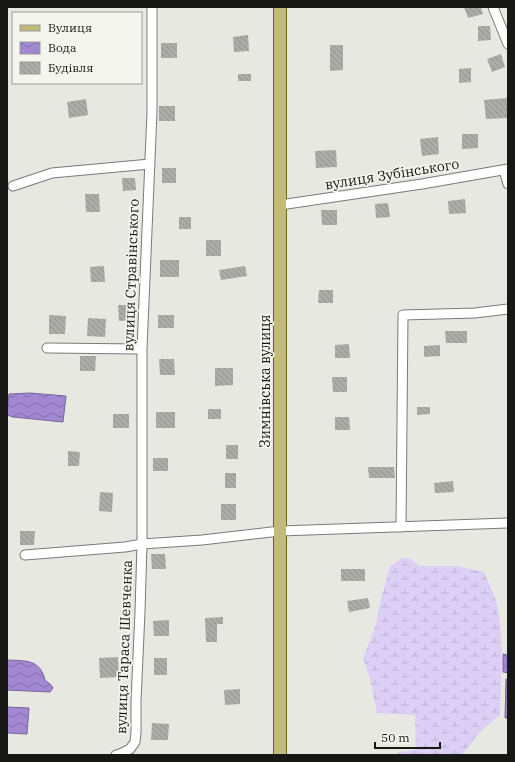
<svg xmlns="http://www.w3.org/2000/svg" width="515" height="762" font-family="'IBM Plex Serif',serif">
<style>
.wetland{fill:url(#wetland-marsh)}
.water{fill:url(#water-waves);stroke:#786699}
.building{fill:url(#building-back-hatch)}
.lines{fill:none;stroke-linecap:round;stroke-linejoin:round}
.minor-casing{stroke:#7a7a76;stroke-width:11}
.major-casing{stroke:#6c631b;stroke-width:14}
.minor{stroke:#fff;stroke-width:9}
.major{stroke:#c2ba78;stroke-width:12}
.labels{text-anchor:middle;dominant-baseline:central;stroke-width:3.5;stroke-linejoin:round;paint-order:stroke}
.street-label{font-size:14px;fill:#171715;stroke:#f5f5f0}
</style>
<defs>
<pattern id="wetland-marsh" width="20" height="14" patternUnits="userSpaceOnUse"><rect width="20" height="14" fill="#dccff6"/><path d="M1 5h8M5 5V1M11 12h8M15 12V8" fill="none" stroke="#bcb1d2"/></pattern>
<pattern id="water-waves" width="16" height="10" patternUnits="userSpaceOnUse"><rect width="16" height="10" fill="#a288d2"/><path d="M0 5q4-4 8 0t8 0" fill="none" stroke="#836ea9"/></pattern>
<pattern id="building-back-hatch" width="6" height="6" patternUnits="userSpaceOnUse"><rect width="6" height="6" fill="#ababa7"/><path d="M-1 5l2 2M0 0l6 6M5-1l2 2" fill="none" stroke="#92928f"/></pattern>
</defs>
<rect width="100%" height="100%" fill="#e8e8e3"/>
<path class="wetland" d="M403,558L411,559L419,566H457L484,572C488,582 493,591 496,601C505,637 501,678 500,715L479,733L462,755H397L398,752L416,750L415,715L377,713L370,679L363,658L376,625L381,599L390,566Z"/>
<path class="water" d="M30,393L66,396L63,422L13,417L7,415L9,394Z
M503,654L508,655V673L503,672Z
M7,660C26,661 40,659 45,680L51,685L53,688L50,692L7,690Z
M506,679H508V718H505Z
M7,707L29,708L27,734L7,733Z"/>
<path class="building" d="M464,7H481L483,14L468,18Z
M478,26H490L491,40L478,41Z
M248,35L249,51L234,52L233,37Z
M161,43H177V58H161Z
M330,45H343V70L330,71Z
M501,54L505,67L492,72L487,59Z
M471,68V82L459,83V69Z
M238,74H251V81H238Z
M508,98V118L486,119L484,100Z
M86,99L88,115L69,118L67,102Z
M159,106H175V121H159Z
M462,134H478V148L462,149Z
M438,137L439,154L422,156L420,139Z
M336,150L337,167L316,168L315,151Z
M162,168H176V183H162Z
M122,178H135L136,190L123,191Z
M85,194H99L100,212H86Z
M465,199L466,213L449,214L448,201Z
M388,203L390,217L376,218L375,204Z
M321,210H337V225H322Z
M179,217H191V229H179Z
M206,240H221V256H206Z
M160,260H179V277H160Z
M104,266L105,282H91L90,267Z
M245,266L247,276L221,280L219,270Z
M319,290H333V303H318Z
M118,305H133V320L119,321Z
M49,315L66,316L65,334H49Z
M158,315H174V328H158Z
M88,318L106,319L105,337L87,336Z
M445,331H467V343H446Z
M349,344L350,358H335V345Z
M440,345V356L424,357V346Z
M80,356H96L95,371H80Z
M159,359H174L175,375H160Z
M215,368H233V385L215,386Z
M332,377H347V392H333Z
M417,407H430V414L417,415Z
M208,409H221V419H208Z
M156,412H175V428H156Z
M113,414H129V428H113Z
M335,417H349L350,430H335Z
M226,445H238V459H226Z
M68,451L80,452L79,466H68Z
M153,458H168V471H153Z
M368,467H394L395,478H369Z
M225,473H236V488H225Z
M453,481L454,492L435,493L434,483Z
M100,492L113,493L112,512L99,511Z
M221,504H236V520H221Z
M20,531H35L34,545H20Z
M151,554H165L166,569H152Z
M341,569H365V581H341Z
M368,598L370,608L349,612L347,601Z
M223,617V624H217V642H206L205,618Z
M169,620V636H154L153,621Z
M118,657L119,677L100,678L99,658Z
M154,658H167V675H154Z
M240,689V704L225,705L224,690Z
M152,723L169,724L168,740H151Z"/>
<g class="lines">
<g class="minor-casing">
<path id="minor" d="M493,7L508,44
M504,170L508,184
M13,186L52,173L150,164
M280,205L422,184L508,169
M47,348L142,349
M401,527L403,315L475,313L508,309
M25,555L125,547L142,544L202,540L280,531L508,523
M116,755L120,754L130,749L135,742L136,732V701L140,612L142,544V349L152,112V7"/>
</g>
<g class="major-casing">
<path id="major" d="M280,755V7"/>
</g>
<use href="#minor" class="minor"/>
<use href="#major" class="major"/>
</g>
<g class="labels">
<g class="street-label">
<text transform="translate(392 174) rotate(-9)">вулиця Зубінського</text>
<text transform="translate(131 275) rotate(-88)">вулиця Стравінського</text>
<text transform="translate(265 381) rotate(-90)">Зимнівська вулиця</text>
<text transform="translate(124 647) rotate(-88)">вулиця Тараса Шевченка</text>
</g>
</g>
<rect width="515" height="762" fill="none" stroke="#171715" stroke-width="16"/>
<rect x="12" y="12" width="130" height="72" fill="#f5f5f0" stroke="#9c9c98"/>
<rect x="20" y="25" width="20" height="6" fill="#c2ba78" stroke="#9c9c98"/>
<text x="48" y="32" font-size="12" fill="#171715">Вулиця</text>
<rect x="20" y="42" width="20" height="12" fill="url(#water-waves)" stroke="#9c9c98"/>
<text x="48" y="52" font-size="12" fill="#171715">Вода</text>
<rect x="20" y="62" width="20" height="12" fill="url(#building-back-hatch)" stroke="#9c9c98"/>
<text x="48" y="72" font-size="12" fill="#171715">Будівля</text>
<path d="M375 742v6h65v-6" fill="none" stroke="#171715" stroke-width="2"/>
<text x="381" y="742" font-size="12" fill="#171715" stroke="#f5f5f0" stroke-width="3" paint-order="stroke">50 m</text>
</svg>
